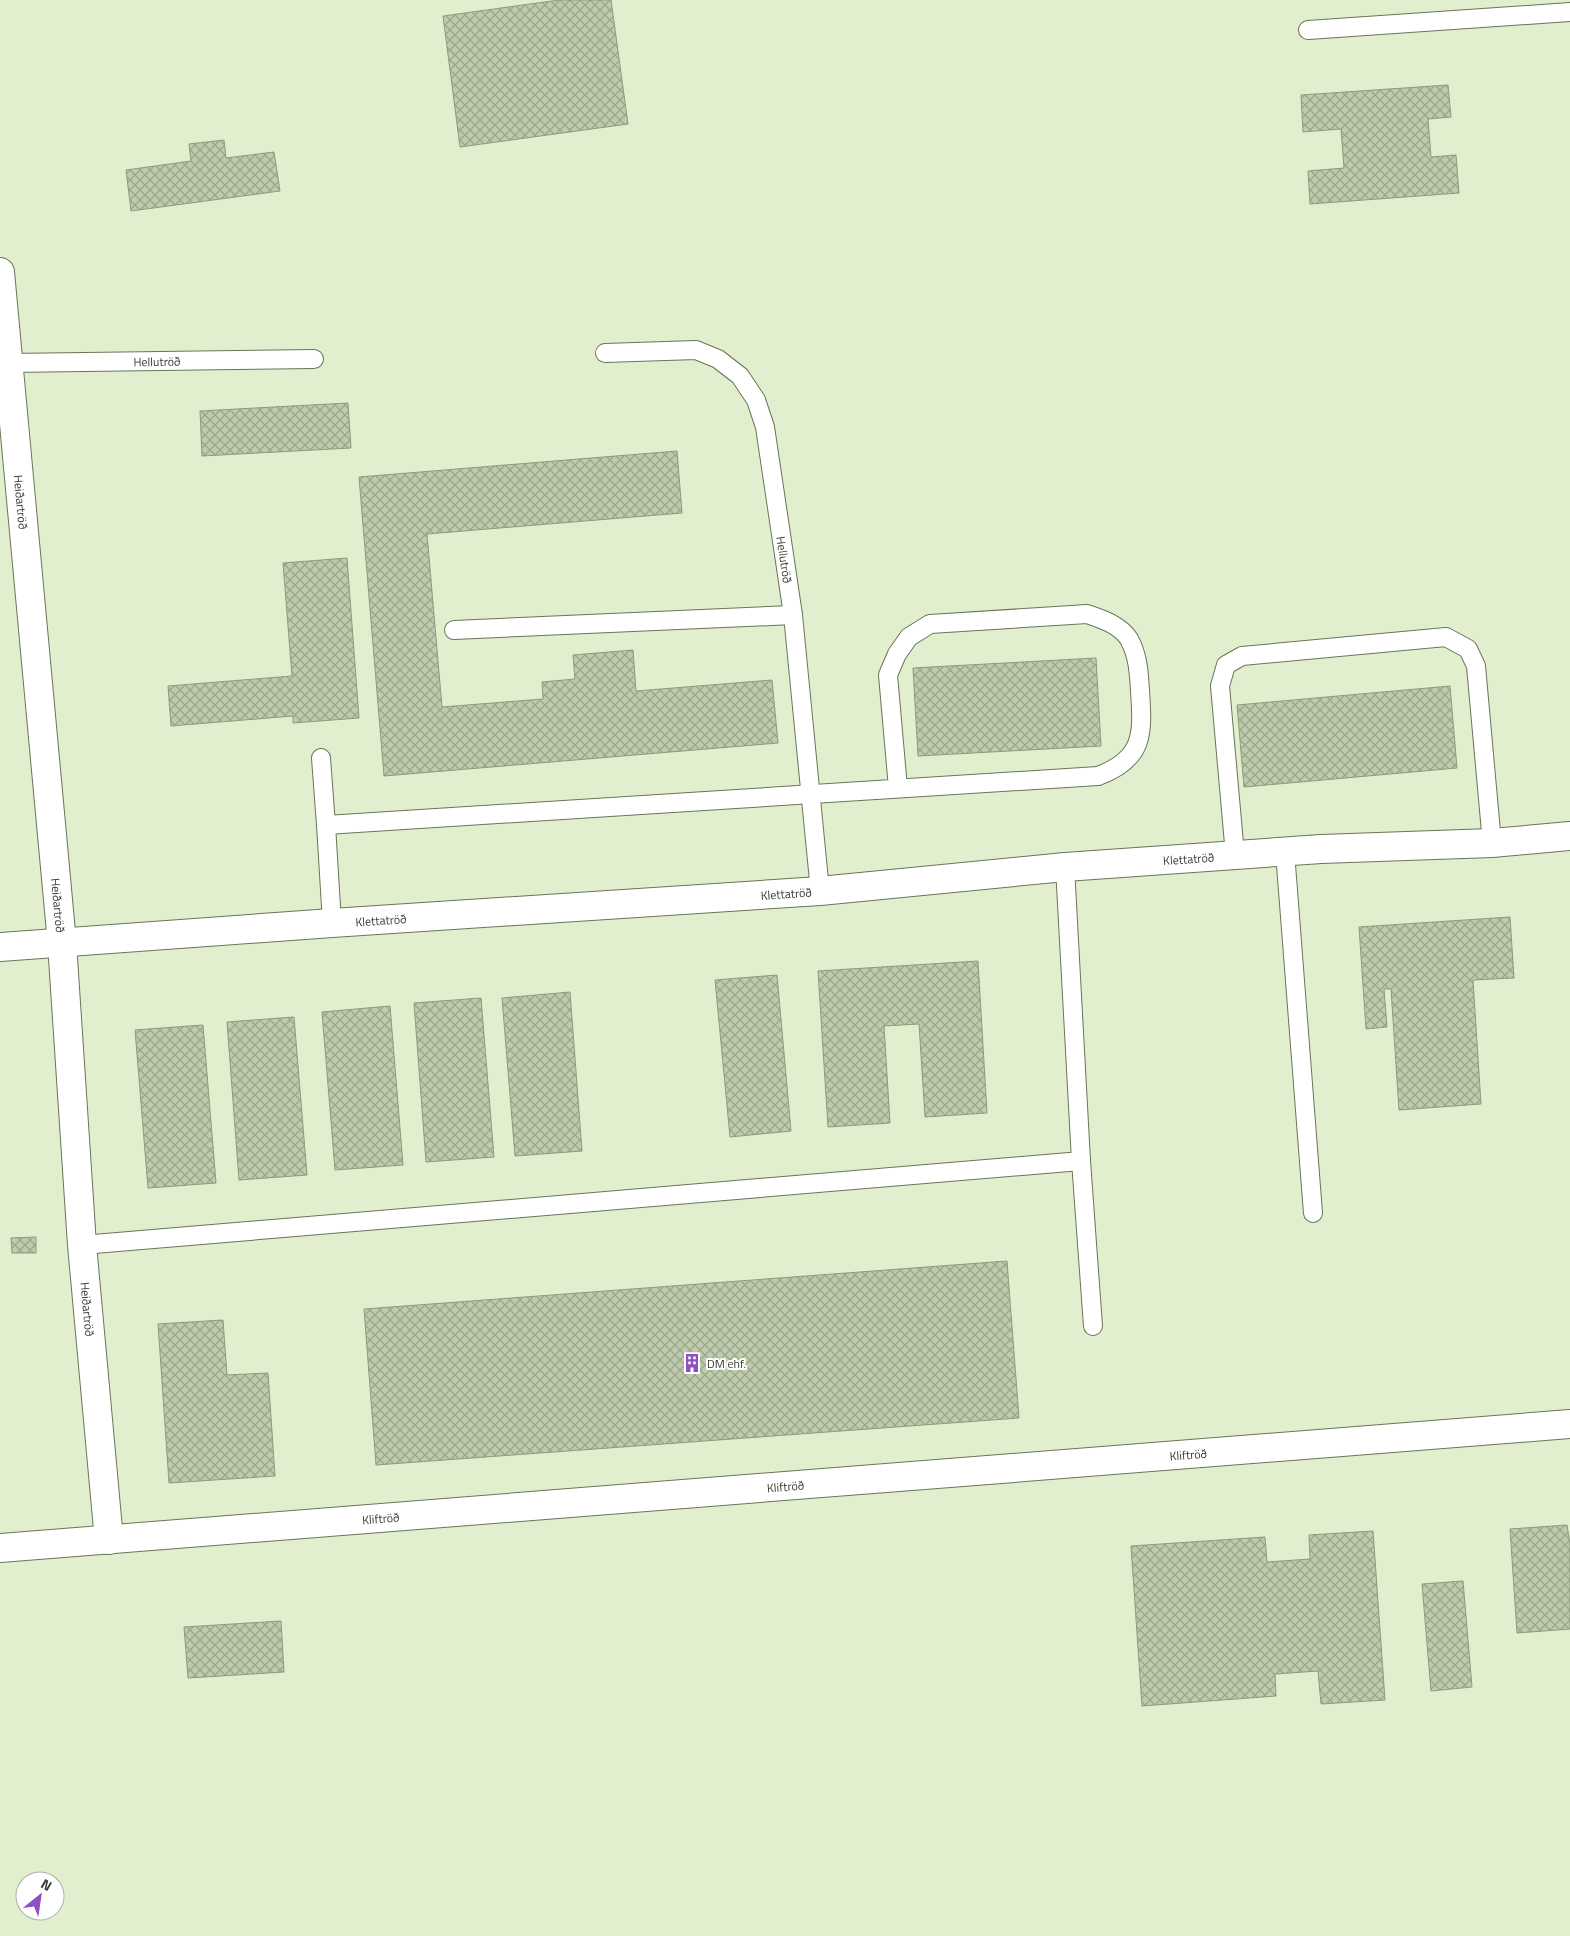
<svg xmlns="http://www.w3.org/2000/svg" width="1570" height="1936" font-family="'Titillium Web',sans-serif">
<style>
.building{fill:url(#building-cross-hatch);stroke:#8d9a7c}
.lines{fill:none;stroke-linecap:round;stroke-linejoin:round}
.lane-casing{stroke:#697559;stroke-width:20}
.street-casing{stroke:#697559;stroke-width:30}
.lane{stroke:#fff;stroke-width:18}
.street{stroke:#fff;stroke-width:28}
.labels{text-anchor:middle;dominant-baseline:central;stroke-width:4;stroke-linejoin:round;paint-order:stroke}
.street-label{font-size:12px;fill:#373c30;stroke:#fff}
.poi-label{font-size:12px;fill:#373c30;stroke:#fff;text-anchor:start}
</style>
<defs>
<pattern id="building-cross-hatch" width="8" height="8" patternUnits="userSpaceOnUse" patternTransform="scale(1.25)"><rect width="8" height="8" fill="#becbac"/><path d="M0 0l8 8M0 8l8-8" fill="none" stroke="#9ba68c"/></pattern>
</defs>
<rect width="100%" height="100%" fill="#e1efcf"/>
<path class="building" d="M559,0H611L628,124L460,147L443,16Z
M1448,85L1451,117L1428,119L1431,157L1456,155L1459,193L1310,204L1308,171L1344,168L1341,129L1303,132L1301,95Z
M224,140L226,158L274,152L280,191L131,211L126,170L191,161L189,144Z
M348,403L351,448L202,456L200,411Z
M677,451L682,513L427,534L442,707L543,699L542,682L575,679L573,655L633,650L636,691L772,680L778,743L384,776L359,477Z
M347,558L359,718L293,723V716L171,726L168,686L292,676L283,563Z
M1096,658L1101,746L918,756L913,668Z
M1450,686L1457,768L1244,787L1237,705Z
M1510,917L1514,978L1473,980L1481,1104L1399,1110L1391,989H1384L1387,1027L1366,1029L1359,927Z
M978,961L987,1113L925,1117L919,1024L884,1026L890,1123L828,1127L818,971Z
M777,975L791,1131L730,1137L715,980Z
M570,992L582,1151L515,1156L502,998Z
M481,998L494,1157L426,1162L414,1003Z
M390,1006L403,1165L335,1170L322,1012Z
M294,1017L307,1175L239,1180L227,1022Z
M203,1025L216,1183L148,1188L135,1030Z
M36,1237V1253H12L11,1238Z
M1007,1261L1019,1418L376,1465L364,1309Z
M223,1320L227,1375L268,1373L275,1476L169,1483L158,1324Z
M1567,1525L1570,1544V1629L1517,1633L1510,1529Z
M1373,1531L1385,1700L1321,1704L1318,1671L1275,1674L1276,1696L1142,1706L1131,1546L1265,1537L1267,1562L1310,1559L1309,1535Z
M1463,1581L1472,1687L1431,1691L1422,1584Z
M281,1621L284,1672L188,1678L184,1627Z"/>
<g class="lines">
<g class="lane-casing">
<g id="lane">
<path d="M1308,30L1570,12"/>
<path id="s1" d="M605,353L696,350L718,359L740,376L756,400L765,427L793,615L820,891"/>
<path id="s2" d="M8,363L314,359"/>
<path d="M454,630L793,615"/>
<path d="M321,758L326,825"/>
<path d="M1285,852L1313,1213"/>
<path d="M1235,855L1220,686L1226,665L1242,656L1446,637L1468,649L1476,666L1492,843"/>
<path d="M332,923L326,825L1098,776C1144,759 1143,734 1140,691C1139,673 1138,655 1129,639C1120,625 1102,619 1087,614L930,624L909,637L897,654L888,675L898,788"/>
<path d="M1081,1161L1093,1326"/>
<path d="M82,1245L1081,1161L1065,867"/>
</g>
</g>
<g class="street-casing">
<g id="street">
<path id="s3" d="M0,272L62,943L82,1245L109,1540"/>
<path id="s4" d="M0,947L332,923L820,891L1065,867L1321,849L1492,843L1570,836"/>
<path id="s5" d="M0,1548L1570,1424"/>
</g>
</g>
<use href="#lane" class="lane"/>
<use href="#street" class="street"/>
</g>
<defs>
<g id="building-bare" transform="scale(1.5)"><path d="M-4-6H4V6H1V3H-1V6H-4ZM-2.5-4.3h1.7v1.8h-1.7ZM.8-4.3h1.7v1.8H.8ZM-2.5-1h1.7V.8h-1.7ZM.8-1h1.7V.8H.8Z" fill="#8f50c6" stroke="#fff" stroke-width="2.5" paint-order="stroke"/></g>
</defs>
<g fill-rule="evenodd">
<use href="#building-bare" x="692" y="1363"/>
</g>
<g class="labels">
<g class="street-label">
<text stroke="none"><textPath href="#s2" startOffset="149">Hellutröð</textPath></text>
<text stroke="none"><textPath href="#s3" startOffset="231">Heiðartröð</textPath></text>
<text stroke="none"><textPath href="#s1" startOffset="334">Hellutröð</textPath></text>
<text stroke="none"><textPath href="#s4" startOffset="1192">Klettatröð</textPath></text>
<text stroke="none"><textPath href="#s4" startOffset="788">Klettatröð</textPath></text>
<text stroke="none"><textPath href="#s3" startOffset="636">Heiðartröð</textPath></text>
<text stroke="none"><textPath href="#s4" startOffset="382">Klettatröð</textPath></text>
<text stroke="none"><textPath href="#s3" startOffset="1041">Heiðartröð</textPath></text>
<text stroke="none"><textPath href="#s5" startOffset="1192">Kliftröð</textPath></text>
<text stroke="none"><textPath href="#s5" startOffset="788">Kliftröð</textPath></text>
<text stroke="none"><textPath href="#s5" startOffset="382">Kliftröð</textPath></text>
</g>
<g class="poi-label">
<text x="707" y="1363">DM ehf.</text>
</g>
</g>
<g transform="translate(40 1896) rotate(30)"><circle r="24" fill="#ffffff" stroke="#afb1ac"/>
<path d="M0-4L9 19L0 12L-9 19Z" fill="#8f50c6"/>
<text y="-8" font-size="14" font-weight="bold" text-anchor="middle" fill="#373c30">N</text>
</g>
</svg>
